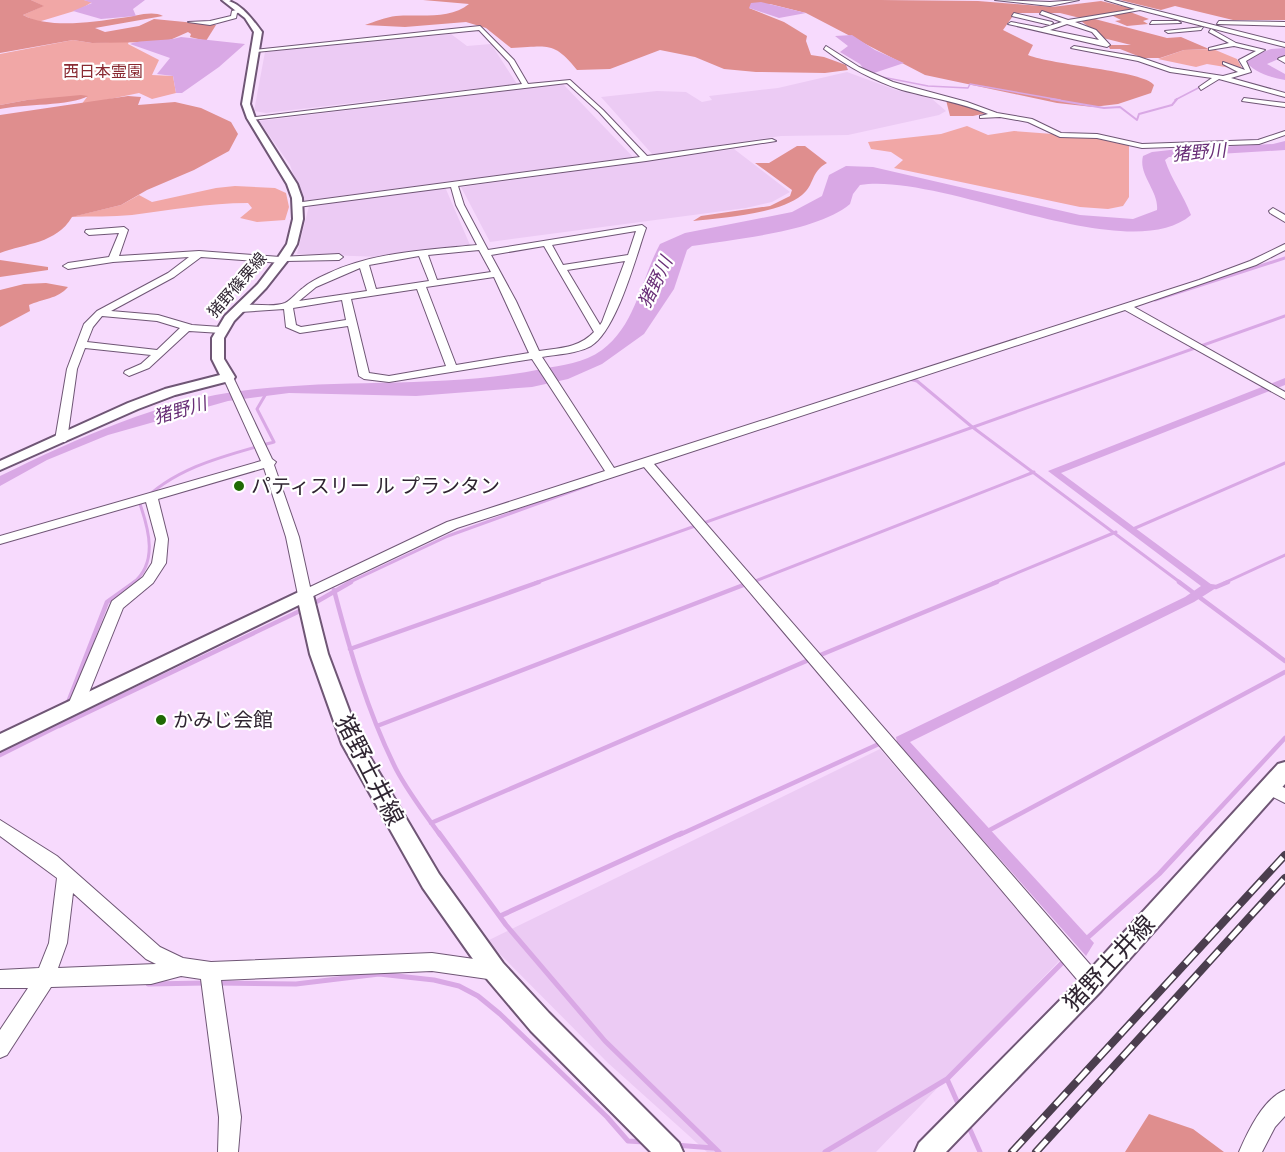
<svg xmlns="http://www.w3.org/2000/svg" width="1285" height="1152" font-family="'Space Grotesk','Noto Sans JP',sans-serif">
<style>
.built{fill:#eccbf4}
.green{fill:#f1a7a6}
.forest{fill:#df8e8e}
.water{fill:#d9a8e5}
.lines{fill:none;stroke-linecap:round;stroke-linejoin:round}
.stream-far4{stroke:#d9a8e5;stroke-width:1.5}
.stream-far3{stroke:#d9a8e5;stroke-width:2}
.stream-far2{stroke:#d9a8e5;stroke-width:3}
.stream-far1{stroke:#d9a8e5;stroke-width:4.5}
.stream{stroke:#d9a8e5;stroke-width:5}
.minor-casing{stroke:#6f5675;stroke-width:2}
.major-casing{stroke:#6f5675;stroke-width:4}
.minor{fill:#fff;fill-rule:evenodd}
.major{fill:#fff;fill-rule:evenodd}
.rail-casing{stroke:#4b3e4e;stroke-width:8}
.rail{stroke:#fff;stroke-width:5;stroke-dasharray:16;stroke-linecap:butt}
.poi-dot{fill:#1f6904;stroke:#fff;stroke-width:2}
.labels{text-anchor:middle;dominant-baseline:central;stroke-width:4.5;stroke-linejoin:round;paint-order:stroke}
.far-park-label{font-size:16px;fill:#892a32;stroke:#fff}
.far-street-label{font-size:16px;fill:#302532;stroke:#fff}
.far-water-label{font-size:18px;font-style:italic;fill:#692f77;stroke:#fff}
.poi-label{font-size:20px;fill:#302532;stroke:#fff;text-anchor:start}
.near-street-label{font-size:24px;fill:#302532;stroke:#fff}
</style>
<rect width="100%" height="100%" fill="#f7dafd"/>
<path class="built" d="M451,34L467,46L491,44L517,84L266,113L254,111L265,52Z
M847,72L896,90L931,98L946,111L939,115L848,135L781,136L653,155L601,97L657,91L686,92L702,102L712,100L709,96L778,88Z
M563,84L633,157L303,201L290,165L259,121Z
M734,149L790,192L772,202L746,208L490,242L461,187Z
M445,187L470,245L382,257L297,254L309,206Z
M880,749L1060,960L876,1152H707L608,1063L487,941Z"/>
<path class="green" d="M31,0H84L92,2L81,9L38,22L23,15L43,6Z
M73,40L92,43L129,41L128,44L159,60L152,75L173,76L176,93L152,99L139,93L81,105L87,97L27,100L0,105V54Z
M1213,49L1237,59L1243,70L1207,64L1196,67L1158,59L1184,50Z
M967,126L988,135L1014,131L1093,137L1129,145V197L1123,206L1108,209L1080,207L894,168L903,160L891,152L871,149L868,142L941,134Z
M235,186L275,188L286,193L289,207L285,220L257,222L240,218L252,208L248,203C208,203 171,210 132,215C112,217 91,216 71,217L121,205L139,195L152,202L216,188Z"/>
<path class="forest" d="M0,0H31L44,6L23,15C50,29 92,22 121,18C134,17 151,10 163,16L95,28L105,32L139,26L154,19L216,25L206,41L190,37L191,34L188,32L170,40L152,42L92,43L73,40L0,53Z
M423,0H881L978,1L1052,7L1101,1L1134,9L1080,18L1060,13H1015L1003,30L1033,45L1028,55C1051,65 1145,71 1154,85L1151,93L1118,104L1093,107L1057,103L925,75L806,13L770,4L749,8L784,22L807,36L806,41L811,55L824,57L846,65L848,70L825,73L756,72L724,69L695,57L660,50L610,69L577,70C553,40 547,47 511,48L486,28L466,22L405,27L365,25C374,22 386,17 396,16C419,14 450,20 469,4Z
M1120,0H1285V20H1233L1175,6L1161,10Z
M1130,12L1149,19L1143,21L1148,24L1127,26L1115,21L1121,20L1111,15Z
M1091,18L1167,38L1181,37L1209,49L1184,50L1160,58H1143L1120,49H1110L1108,45H1131L1103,38L1081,21Z
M81,95L88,96C71,106 23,104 0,109V105L27,100Z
M128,96L141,97L138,105L175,102L201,108L231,122L238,134L229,151L194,170L147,190L121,205L72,217C56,244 26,243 0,253V115Z
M946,100H951L987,113L973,116H950Z
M797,146H805L827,163C810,172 815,185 802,195C779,214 722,218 693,221L701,216L770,206L790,196L792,190L755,163H769Z
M0,260L48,267V270L0,277Z
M46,283L68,287C58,299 42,299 29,305L30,311L0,327V290L24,284Z
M1149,1114L1193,1129L1224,1152H1125Z"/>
<path class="water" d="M84,0H145L133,9L136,16L101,19L73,11L92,3Z
M761,2L806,13L779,18L749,8L751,3Z
M852,35L875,50L904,63L874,73L866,72L860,64L840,52L848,46L835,36Z
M181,37L245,44L219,67L182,93H176L173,76L157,74L170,58L130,44C140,39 166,42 181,37Z
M1285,48V56L1267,64L1285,74V80C1270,77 1253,73 1244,59L1271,49Z
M1285,141V150L1169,157L1165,160C1171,179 1184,196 1191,215C1128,269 942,172 860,185L853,194L850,204C817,232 735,239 692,246L687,250L674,289L644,334L602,364L568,379L532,387L416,396L289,393L228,401L108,435L47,460L0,486V476C78,438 160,400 248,390C346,378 444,389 542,369C562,365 584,363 602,350C636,325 641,279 660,244L685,233L792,212L822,196L829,175L846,166L873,167L1080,215L1133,219L1157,210C1159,191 1138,175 1143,156L1152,152L1179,149L1273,144Z
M1285,378V385L1061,473L1216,588L1194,602L910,742L1094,943L1086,956L897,743L896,737L1185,597L1201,586L1048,471Z"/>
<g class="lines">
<path class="stream-far4" d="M877,76L928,86L968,88L970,84L1060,100
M1175,100L1204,85"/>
<path class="stream-far3" d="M1051,99L1104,108L1120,107L1137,120L1139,114L1172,105L1177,99"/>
<path class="stream-far2" d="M1155,300L1285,258
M909,379L917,381L971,426L1181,583
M1133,529L1285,463
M753,582L1034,472
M133,583C158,563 149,530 140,504C174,467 228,455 274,442L257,409L267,392
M348,583L448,536L592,484
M535,583L1285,316
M993,583L1116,532
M1224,583L1285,555"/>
<path class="stream-far1" d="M1179,582L1285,661
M1209,586L1216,587L1228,582
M334,590C350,651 368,713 396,769C408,792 425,814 440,835
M311,605L351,582
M350,649L539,582
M818,656L997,582
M67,705L107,602L135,582
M59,726L304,609
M377,726L746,584
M0,755L58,726
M431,823L811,659
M986,832L1285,672
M679,835L881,743
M1195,835L1285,738"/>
<path class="stream" d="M439,833L506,925L605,1041L719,1152
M500,916L682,833
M1085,940L1159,874L1197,833
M217,983L296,984L379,974L434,980L459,986L478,996L500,1014L607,1117L628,1141L644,1142
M148,984L206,983
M960,1108L947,1079L1065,960
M968,1125L980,1152
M675,1145L713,1148
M825,1152L947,1079"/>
<g class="minor-casing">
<path id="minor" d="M223,0H231L228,2Z
M995,0L1050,2L1079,0L1050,6Z
M1105,0H1114L1285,43V47L1140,10L1075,22L1096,30L1110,45L1107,47L1008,24L1011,22L1042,28L1062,22L1040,14L1042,11L1068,20L1135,9ZM1067,24L1092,32L1099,40L1050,30Z
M241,9L244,11L237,13L236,18L210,25L188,22L210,21L231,16L232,11Z
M1014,13L1052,22L1053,23L1050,25L1012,16Z
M1152,21H1178L1181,23L1150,24Z
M1219,21L1285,22V26L1217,24Z
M480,26L514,60L528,84L570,80L603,110L647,156L772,139L776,141L646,161L458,186L464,205L488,250L642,225L646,228C636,256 617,330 591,346C576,354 558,354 542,357L614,468L1199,280L1250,261L1285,244V250L1256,265L1134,307L1285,392V399L1125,310L654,464L1100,976L1103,983L1100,990L1093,993L1086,990L644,467L457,528L305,600L298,595L286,537L264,468L158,499L168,539L166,563L153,583L123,608L84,705L81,709L76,711L71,709L68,705L112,601L143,577L152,563L156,539L146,502L0,544V536L261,461L223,377L224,375H232L233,377L272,459L276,462L274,465L299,537L310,587L447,522L605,471L532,359L389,382L364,379L359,376L348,326L300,333L286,327L284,309L240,312L235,309C247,300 270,309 285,303C291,300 297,292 303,288C310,282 318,278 327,274C372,252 427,250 477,245L456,205L451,187L298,207H295V203L640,157L599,112L567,83L251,120L247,118L522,84L509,62L479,30L256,52L253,50ZM636,231L628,255L563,265L552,245ZM544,246L594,332C579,348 559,348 539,351L516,301L491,255ZM479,250L491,272L437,280L428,255ZM419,256L429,281L376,289L369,265ZM625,261L602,322L600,325L567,270ZM360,268L367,291L299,301L316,287ZM494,277L529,353L456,365L426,287ZM417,289L446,366L389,376L369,373L351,299ZM342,300L346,320L301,327L296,325L293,308Z
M1203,27L1201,30L1168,33L1165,31Z
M1211,29L1236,43L1265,50L1246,61L1251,72L1231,78L1285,93V97L1219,79L1201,90L1199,87L1212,78L1170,72L1138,61L1071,48L1074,46L1139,57L1171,68L1223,76L1238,72L1223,64V62L1245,70L1239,60L1256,51L1234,46L1209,50V48L1229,43L1209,32Z
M826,46L859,67L893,82L967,102L997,113L1032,119L1061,133L1097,134L1142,144L1258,140L1285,131V135L1259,144L1142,148L1097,138L1060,137L1028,122L1000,117L980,118V116L988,114C960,102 931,98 902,90C874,81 848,67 824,49Z
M1285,56V63L1278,59L1279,58Z
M1244,98L1285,103V107L1242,101Z
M1273,208L1285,215V222L1270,213L1269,211Z
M124,227L128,230L119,256L199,251L280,257L339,254L343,257L339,260L286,261L282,263L201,257L174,277L111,311L158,315L192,325L221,327L226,330L221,333L189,331L149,368L129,376L124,373L125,371L141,364L151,355L85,348L77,369L67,440L65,442H57L55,440L67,369L84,324L97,311L168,273L189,257L113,262L68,269L63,266L68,263L109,257L119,233L89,235L85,232L86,230ZM102,316L157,321L180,328L157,350L87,342L93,327Z
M1269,780L1285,788V803L1263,792L1261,787L1263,782Z
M0,820L57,856L160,947L183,958L211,962L432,953L495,962L502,964L505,971L502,978L495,980L432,971L221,980L241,1117L238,1152H218L219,1117L201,979L181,976L151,984L51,987L7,1055L0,1058V1030L28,988H0V970L39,968L49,943L57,878L0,836ZM73,893L146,959L156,964L58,968L67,943Z
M1285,1090V1116L1275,1127L1262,1152H1239C1248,1131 1263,1099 1285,1090Z"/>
</g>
<g class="major-casing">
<path id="major" d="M222,0C239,0 252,19 262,32L250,104L255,118L297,184L302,198L303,219L297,244L288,260L266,288L234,321L224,338V359L235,377L233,380L175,395L138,409L0,470V461L128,403L165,389L220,375L212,359V338L225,316L258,284L277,259L287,244L293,219L292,198L287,184L247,118L242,104L254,32L245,18Z
M305,589L313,595L328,654L361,742L439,874L503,963L549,1013L679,1143L683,1152H651L531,1031L487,979L423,888L342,744L310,654L299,605L0,751V734Z
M1285,762V784L1101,991L946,1152H915L919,1143L1085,975L1278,764Z"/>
</g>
<use href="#minor" class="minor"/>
<use href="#major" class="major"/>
<g class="rail-casing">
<path id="rail" d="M1012,1152L1285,855
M1036,1152L1285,878"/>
</g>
<use href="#rail" class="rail"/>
</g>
<g class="poi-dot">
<circle cx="239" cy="486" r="6"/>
<circle cx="161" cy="720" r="6"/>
</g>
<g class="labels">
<g class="far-park-label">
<text x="103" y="71">西日本霊園</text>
</g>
<g class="far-street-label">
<text transform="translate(237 285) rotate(-49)">猪野篠栗線</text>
</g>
<g class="far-water-label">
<text transform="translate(1199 152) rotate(-5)">猪野川</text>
<text transform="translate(655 282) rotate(-64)">猪野川</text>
<text transform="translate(180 410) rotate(-16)">猪野川</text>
</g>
<g class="poi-label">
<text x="251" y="486">パティスリー ル プランタン</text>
<text x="173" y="720">かみじ会館</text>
</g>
<g class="near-street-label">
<text transform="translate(370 770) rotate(63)">猪野土井線</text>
<text transform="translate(1109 963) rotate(-47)">猪野土井線</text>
</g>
</g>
</svg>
